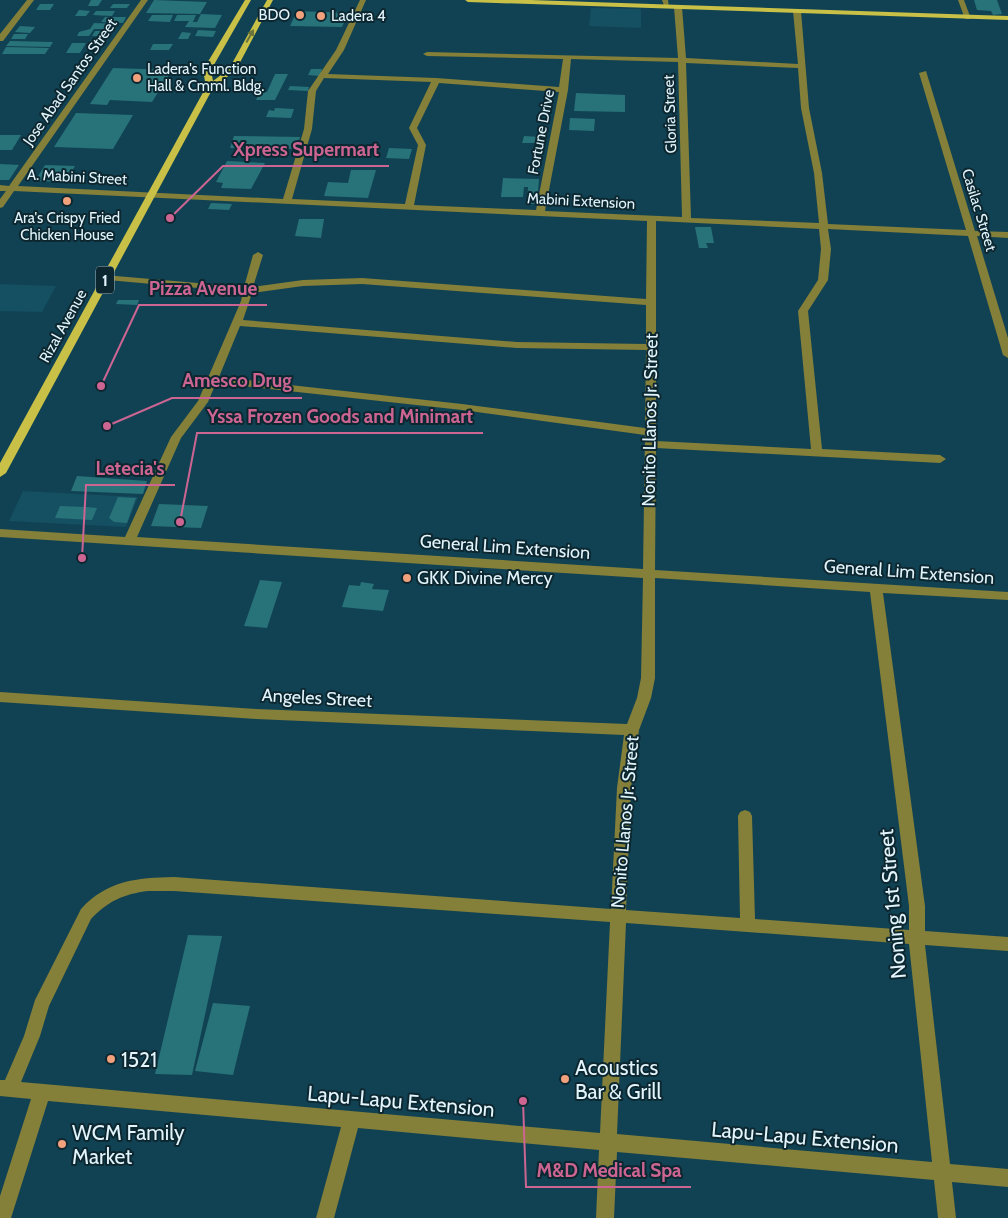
<svg xmlns="http://www.w3.org/2000/svg" width="1008" height="1218" font-family="Cabin,sans-serif">
<style>
.built{fill:#154f62}
.building{fill:#28727a}
.lines{fill:none;stroke-linecap:round;stroke-linejoin:round}
.minor{fill:#847f39;fill-rule:evenodd}
.major{fill:#c9c047;fill-rule:evenodd}
.oneway{fill:#6b743c}
.poi-dot{fill:#f1a17c;stroke:#0d2730;stroke-width:2}
.labels{text-anchor:middle;dominant-baseline:central;stroke-width:4;stroke-linejoin:round;paint-order:stroke}
.far-poi-label{font-size:15px;fill:#e2f4fc;stroke:#0d2730;text-anchor:start}
.far-street-label{font-size:15px;fill:#e2f4fc;stroke:#0d2730}
.shield{fill:#0d2730;stroke:#a2b6bf;stroke-width:1}
.shield-label{font-size:16px;font-weight:bold;fill:#e2f4fc}
.street-label{font-size:18px;fill:#e2f4fc;stroke:#0d2730}
.poi-label{font-size:18px;fill:#e2f4fc;stroke:#0d2730;text-anchor:start}
.near-street-label{font-size:21px;fill:#e2f4fc;stroke:#0d2730}
.near-poi-label{font-size:21px;fill:#e2f4fc;stroke:#0d2730;text-anchor:start}
.leader{fill:none;stroke:#cd6593;stroke-width:2}
.callout-dot{fill:#cd6593;stroke:#0d2730;stroke-width:2}
.callout-label{font-size:19px;text-anchor:middle;font-weight:bold;fill:#cd6593;stroke:#0d2730;stroke-width:4;stroke-linejoin:round;paint-order:stroke}
</style>
<rect width="100%" height="100%" fill="#114253"/>
<path class="built" d="M591,8L641,9V28L589,26Z
M0,284L56,286L42,312L0,311Z
M23,491L138,497L126,527L9,521Z"/>
<path class="building" d="M91,0H102L98,6H88Z
M154,0L207,2L200,14L146,13Z
M974,0H997L1002,14L993,15L991,11L977,10Z
M40,4H54L50,10H36Z
M113,4H130L127,8H110Z
M79,10L90,11L86,16H75Z
M96,11H115L112,16L93,15Z
M297,11L348,13L342,27L290,26Z
M201,14L222,15L215,28L185,27L189,21H174L177,15H196L193,22H197Z
M152,15H173L170,22L148,21Z
M105,17H126L123,23L101,22Z
M94,23L118,24L115,29H94L89,36H77L79,32L90,29Z
M20,26L35,27L30,33L15,32Z
M198,30L216,31L213,37L195,36Z
M95,31H108L105,36H92Z
M182,32L191,33L188,39H178Z
M14,34H28L25,39H11Z
M90,40H102L99,46H87Z
M10,41L53,42L50,47L6,46Z
M72,43H86L80,53H66Z
M153,44H173L169,50H150Z
M6,47L49,48L45,54H2Z
M113,68L172,70L152,102L110,100L107,105L90,104Z
M311,69H322L320,76L308,75Z
M275,74H288L275,100H256L260,92H267Z
M290,86L309,87L308,91L288,90Z
M576,93L625,95V112L574,111Z
M275,108L294,109L291,118L266,117L269,110L274,111Z
M76,113L133,115L113,149L54,147Z
M570,118L595,119L594,131L569,130Z
M0,135H21L12,150H0Z
M234,136L300,137L297,149L230,148Z
M524,136L541,137L539,143H522Z
M389,148L412,149L409,159L386,158Z
M227,161L265,163L251,189L221,188L223,183L216,182Z
M0,164L19,165L9,180H0Z
M45,165L75,166L66,182L35,181Z
M351,170H376L368,198L324,196L328,182L348,183Z
M503,178L539,179L537,204H527L528,187H524L523,197H501Z
M211,203L232,204L229,210L208,209Z
M299,219H324L321,238L295,236Z
M695,227H711L714,243H706L708,248H699Z
M118,300H139L137,305L116,304Z
M77,476L147,481L143,494L71,491Z
M118,497L136,498L127,523L114,522L109,518Z
M159,504L208,506L201,528L151,526Z
M60,506L87,507L97,508L92,520L55,518Z
M260,580L282,582L267,628L244,626Z
M361,582L374,584L372,589L389,590L383,611L342,607L349,585L360,586Z
M188,935L222,936L192,1075L155,1074Z
M213,1003L250,1006L233,1075L195,1071Z"/>
<g class="lines">
<path class="minor" d="M27,0H34L3,41H0V34Z
M141,0H148L18,186L283,199L304,129L308,91L336,50L360,0H366L344,50L328,74L436,78L559,87L563,59L427,56L423,54L427,52L678,58L674,7L678,5L682,7L686,58L798,64L793,11L797,9L801,11L809,108L822,173L828,224L966,230L919,73L926,71L975,231L1008,232V238L977,236L1008,338V358L1003,355L968,236L828,229L831,249L828,280L808,311L822,449L940,455L946,459L940,463L656,448L655,570L1008,592V600L883,593L925,906V931L1008,937V951L925,945L950,1164L1008,1169V1187L952,1182L956,1218H938L934,1180L617,1152L614,1218H596L599,1150L358,1128L334,1218H316L341,1127L48,1101L11,1218H0V1196L31,1099L0,1096V1080H5L24,1036L35,1000L81,909C108,880 136,878 174,877L611,909L617,788L624,735L256,719L0,702V692L256,709L627,724L637,698L641,678L643,578L0,537V529L125,537L171,437L198,401L241,301L243,292L107,280L104,279V275L244,287L253,255L258,252L263,255L253,287L303,280L362,278L646,299L647,221L14,191L3,207L0,208V199L6,191H0V185L9,186ZM571,59L678,62L682,217L545,211L568,90ZM686,63L798,68L801,108L814,173L819,223L691,218ZM324,78L431,82L409,128L418,145L405,204L292,199L312,129L316,91ZM439,83L559,92L536,210L414,205L426,145L417,128ZM656,221L819,229L821,249L818,280L798,311L811,449L656,441ZM362,284L646,305V344L517,342L243,320L252,293L303,286ZM240,326L517,348L646,350L645,428L462,404L219,377ZM216,383L462,410L645,435L643,569L137,537L181,438L208,402ZM655,578L870,592L909,906V930L755,919L752,816L750,812L745,810L740,812L738,816L740,918L626,910L631,788L639,730L651,698L655,678ZM148,891H174L610,922L600,1133L21,1082L40,1036L49,1006L91,919C108,901 124,894 148,891ZM626,923L909,944L932,1162L617,1134Z
M662,0H668L669,8H665Z
M958,0H964L971,19H965Z"/>
<path class="major" d="M245,0H251L211,70L213,81L229,69L267,0H273L236,70L213,88L6,473L0,477V463L206,87L203,70Z
M465,0H531L1008,16V20L468,2Z"/>
</g>
<defs><path id="oneway-solid" d="M-6-.8H1V-3.2L6.5 0L1 3.2V.8H-6Z" transform="scale(1.25)"/></defs>
<use class="oneway" href="#oneway-solid" transform="translate(250 36) rotate(-61)"/>
<g class="poi-dot">
<circle cx="300" cy="15" r="5"/>
<circle cx="321" cy="16" r="5"/>
<circle cx="137" cy="78" r="5"/>
<circle cx="67" cy="201" r="5"/>
<circle cx="407" cy="578" r="5"/>
<circle cx="111" cy="1059" r="5"/>
<circle cx="565" cy="1079" r="5"/>
<circle cx="62" cy="1144" r="5"/>
</g>
<g class="labels">
<g class="far-poi-label">
<text x="290" y="15" text-anchor="end">BDO</text>
<text x="331" y="16">Ladera 4</text>
<text x="147" y="69">Ladera's Function<tspan x="147" dy="17">Hall &amp; Cmml. Bldg.</tspan></text>
<text x="67" y="218" text-anchor="middle">Ara's Crispy Fried<tspan x="67" dy="17">Chicken House</tspan></text>
</g>
<g class="far-street-label">
<text transform="translate(70 82) rotate(-55)">Jose Abad Santos Street</text>
<text transform="translate(670 114) rotate(-92)">Gloria Street</text>
<text transform="translate(541 132) rotate(-79)">Fortune Drive</text>
<text transform="translate(77 177) rotate(3)">A. Mabini Street</text>
<text transform="translate(581 201) rotate(3)">Mabini Extension</text>
<text transform="translate(979 210) rotate(73)">Casilac Street</text>
<text transform="translate(63 326) rotate(-61)">Rizal Avenue</text>
</g>
<rect class="shield" x="96" y="266.5" width="18" height="27" rx="4"/>
<g class="shield-label">
<text x="105" y="280">1</text>
</g>
<g class="street-label">
<text transform="translate(650 420) rotate(-89)">Nonito Llanos Jr. Street</text>
<text transform="translate(505 547) rotate(4)">General Lim Extension</text>
<text transform="translate(909 572) rotate(4)">General Lim Extension</text>
<text transform="translate(317 698) rotate(3)">Angeles Street</text>
<text transform="translate(625 822) rotate(-85)">Nonito Llanos Jr. Street</text>
</g>
<g class="poi-label">
<text x="417" y="578">GKK Divine Mercy</text>
</g>
<g class="near-street-label">
<text transform="translate(892 904) rotate(-95)">Noning 1st Street</text>
<text transform="translate(401 1101) rotate(5)">Lapu-Lapu Extension</text>
<text transform="translate(805 1137) rotate(5)">Lapu-Lapu Extension</text>
</g>
<g class="near-poi-label">
<text x="121" y="1059">1521</text>
<text x="575" y="1067">Acoustics<tspan x="575" dy="24">Bar &amp; Grill</tspan></text>
<text x="72" y="1132">WCM Family<tspan x="72" dy="24">Market</tspan></text>
</g>
</g>
<path class="leader" d="M170 218L223 166H389M101 386L139 305H267M107 426L172 398H302M180 522L197 433H483M82 558L86 485H175M523 1101L526 1187H691"/>
<g class="callout-dot">
<circle cx="170" cy="218" r="5"/>
<circle cx="101" cy="386" r="5"/>
<circle cx="107" cy="426" r="5"/>
<circle cx="180" cy="522" r="5"/>
<circle cx="82" cy="558" r="5"/>
<circle cx="523" cy="1101" r="5"/>
</g>
<g class="callout-label">
<text x="306" y="156">Xpress Supermart</text>
<text x="203" y="295">Pizza Avenue</text>
<text x="237" y="387">Amesco Drug</text>
<text x="340" y="423">Yssa Frozen Goods and Minimart</text>
<text x="130" y="475">Letecia's</text>
<text x="609" y="1177">M&amp;D Medical Spa</text>
</g>
</svg>
